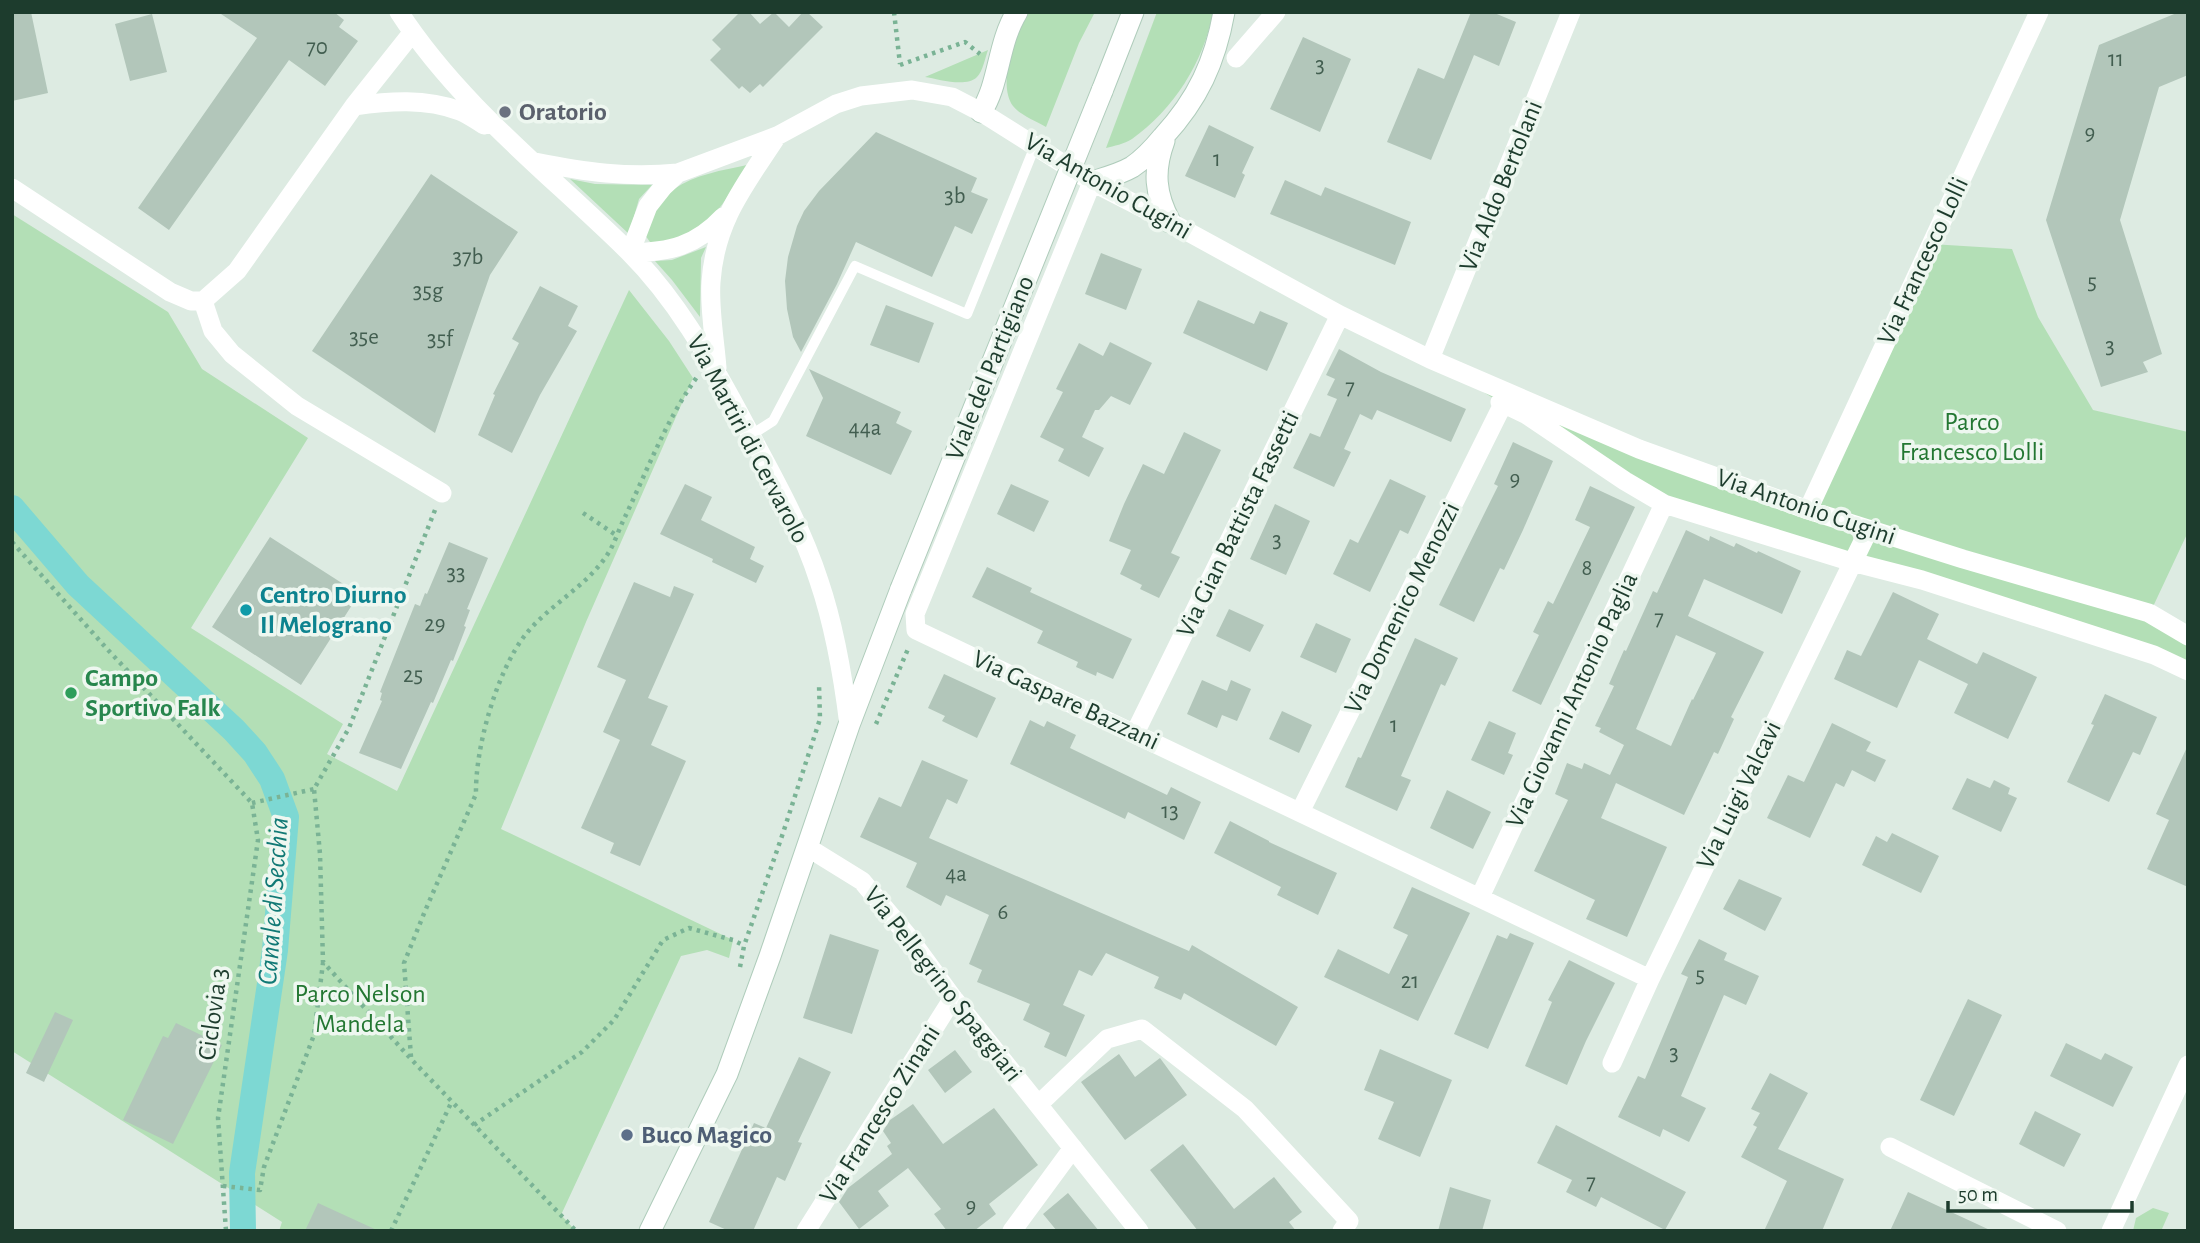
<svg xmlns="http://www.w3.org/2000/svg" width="2200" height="1243" font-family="'Alegreya Sans',sans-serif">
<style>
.green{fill:#b3dfb6}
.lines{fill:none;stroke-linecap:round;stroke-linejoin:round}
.canal{stroke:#7dd8d3;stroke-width:26}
.building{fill:#b2c6ba;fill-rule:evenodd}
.secondary-casing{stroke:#afccbb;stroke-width:23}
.path{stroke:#7ab395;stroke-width:4.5;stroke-dasharray:3.5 5;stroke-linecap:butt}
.lane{stroke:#fff;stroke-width:10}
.street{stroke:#fff;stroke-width:19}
.secondary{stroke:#fff;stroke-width:21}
.secondary-bridge-casing{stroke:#afccbb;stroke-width:23;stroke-linecap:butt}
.secondary-bridge{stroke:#fff;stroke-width:21}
.worship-dot{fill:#6b7280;stroke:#eef7f0;stroke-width:2.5}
.culture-dot{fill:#0f9aa8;stroke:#eef7f0;stroke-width:2.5}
.leisure-dot{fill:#2e9e5b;stroke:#eef7f0;stroke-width:2.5}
.service-dot{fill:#5c6f8a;stroke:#eef7f0;stroke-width:2.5}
.labels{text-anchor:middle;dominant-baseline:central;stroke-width:7;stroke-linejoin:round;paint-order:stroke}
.number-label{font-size:23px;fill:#425e50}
.worship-label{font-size:26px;font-weight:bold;fill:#5b616d;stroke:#eef7f0;text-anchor:start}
.street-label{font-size:26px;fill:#1d3c2d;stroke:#eef7f0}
.park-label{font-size:26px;fill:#237732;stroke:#eef7f0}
.culture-label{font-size:26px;font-weight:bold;fill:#0d838f;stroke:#eef7f0;text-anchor:start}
.leisure-label{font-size:26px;font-weight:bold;fill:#27864d;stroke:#eef7f0;text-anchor:start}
.service-label{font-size:26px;font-weight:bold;fill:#4e5e75;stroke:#eef7f0;text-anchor:start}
.water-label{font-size:28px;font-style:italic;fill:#117975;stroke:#eef7f0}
</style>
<rect width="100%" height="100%" fill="#ddebe2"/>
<path class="green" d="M1030,12H1095L1079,43L1046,127C1036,121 1020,115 1013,106C997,85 1014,30 1030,12Z
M1157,12H1213C1204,62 1173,110 1132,139C1124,144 1114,146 1106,148Z
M988,50C985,58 983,71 977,77C966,88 938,79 925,77Z
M747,165C737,180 726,203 713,215C698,231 672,246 650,242L645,235C651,220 660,198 674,189C694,175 723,170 747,165Z
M570,179L595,184L652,185L639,199L629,234Z
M12,214L168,312L202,369L308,438L191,628L343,724L327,754L397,791L629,290L669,341L693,378L586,622L501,829L733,940L729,958L707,950L681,956L561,1215L576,1231H279L282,1222L12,1051Z
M1931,244L2012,249L2038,317L2093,410L2188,432V532L2150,613L2188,636V671L1664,504L1430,359L1807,510Z
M706,247L701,258L700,317L672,280L655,261L672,260Z
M2153,1208L2169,1213L2162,1229L2165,1231H2133L2136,1218Z"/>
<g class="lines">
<path class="canal" d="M12,508L78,585L234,730L255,753L272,779L286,817L275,950L242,1173L243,1231"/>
</g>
<path class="building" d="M12,12H31L48,93L12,101Z
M218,12H334L344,20L339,27L358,41L325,86L289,60L169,230L138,208L257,38Z
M740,12H749L760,24L774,12L789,27L803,12H807L823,27L763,87L760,84L750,93L742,86L739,89L710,60L721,49L712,40Z
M1471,12H1492L1516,22L1499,66L1474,55L1431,160L1387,142L1418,68L1444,79Z
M2179,12H2188V75L2159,87L2120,220L2162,354L2143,362L2148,372L2101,387L2046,220L2099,45Z
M152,14L167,72L130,81L115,24Z
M1303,37L1351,59L1320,132L1270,109Z
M1209,125L1254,147L1242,173L1245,175L1235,198L1185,176Z
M876,132L977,178L971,192L988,199L972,234L955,226L932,277L856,242L837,284L801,352L793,337L787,309L785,281L788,257L797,226L804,211L819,191Z
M431,174L518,232L490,275L435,433L312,351Z
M1285,180L1321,196L1325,187L1411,222L1395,265L1270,214Z
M1101,253L1142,269L1126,310L1085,294Z
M540,286L578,306L568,326L577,331L540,395L512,453L478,435L495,395L493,394L519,343L512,339Z
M1198,300L1254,324L1260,311L1288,323L1267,371L1183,333Z
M886,305L934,323L919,363L870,345Z
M1110,342L1152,363L1130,405L1111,396L1099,410H1095L1082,437L1104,448L1089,477L1058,461L1064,449L1040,437L1063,392L1056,389L1079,343L1103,356Z
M1339,349L1381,372L1466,409L1451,442L1377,410L1372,420L1360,414L1344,449L1351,452L1334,487L1293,468L1310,433L1320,437L1337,399L1327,395L1335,379L1326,375Z
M809,369L901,412L896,423L912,431L891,475L806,436L823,398Z
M1184,432L1221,450L1171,553L1180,557L1159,598L1140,589L1142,585L1120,574L1131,550L1109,541L1124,504L1143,464L1164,474Z
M1513,442L1553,461L1523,530L1504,570L1500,568L1474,622L1439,605L1498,486L1494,484Z
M1390,479L1426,496L1408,534L1400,530L1370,592L1333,574L1350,539L1358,543Z
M685,484L712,497L701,520L755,547L750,559L764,566L756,583L712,562L713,559L660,534Z
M1011,484L1049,501L1034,532L997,514Z
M1590,486L1635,507L1541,705L1512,691L1539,635L1533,632L1548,601L1553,604L1590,527L1575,520Z
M1275,504L1310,521L1286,575L1250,559Z
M1686,530L1709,541L1710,536L1734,547L1736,543L1757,553L1758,551L1801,571L1782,614L1704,579L1688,616L1764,652L1731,717L1734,719L1718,754L1714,752L1684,815L1616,783L1601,818L1667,847L1627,937L1586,919L1595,900L1534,871L1568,800L1555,794L1567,763L1582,769L1584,763L1610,775L1624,745L1599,732L1601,728L1595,726L1614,686L1609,684L1624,650L1626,651L1653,591L1657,593ZM1676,635L1716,653L1693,700L1692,699L1671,746L1636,729Z
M270,537L359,594L301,685L212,627Z
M449,542L488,558L467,609L470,610L464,626L466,627L453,661L451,660L433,703L431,702L401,769L359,753L382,701L380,700L382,693L380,692L415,604L420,606L425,593L427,594Z
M987,567L1032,588L1030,592L1132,639L1113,679L1097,672L1096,676L1076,667L1078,662L1037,643L1043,631L972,597Z
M634,582L670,597L674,586L694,594L648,698L668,706L651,745L686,761L640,866L610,853L614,843L581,828L620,740L603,732L626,680L597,667Z
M1893,592L1939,614L1927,639L1977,664L1983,652L2037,677L2008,739L1954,713L1968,684L1919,660L1897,708L1834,679L1847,650L1861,656Z
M1229,609L1264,625L1250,652L1216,636Z
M1316,623L1351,639L1336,673L1300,657Z
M1415,638L1458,658L1445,686L1441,684L1401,776L1411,780L1397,811L1345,787L1358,757L1361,758Z
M944,674L996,698L977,738L942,721L945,716L928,708Z
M1202,680L1227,691L1231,680L1251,689L1237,721L1222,715L1217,728L1187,714Z
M2105,694L2157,717L2140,755L2133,752L2109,802L2067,782L2094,725L2091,724Z
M1282,711L1312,725L1299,753L1269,739Z
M1030,720L1044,727L1047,721L1076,735L1070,748L1167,795L1171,787L1201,802L1184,840L1128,812L1125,819L1010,764Z
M1489,721L1516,733L1508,753L1513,755L1504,775L1471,760Z
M1832,723L1871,742L1866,751L1886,760L1875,782L1852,770L1844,787L1836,783L1810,838L1767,818L1788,775L1804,782Z
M2188,745V887L2147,869L2169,820L2156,814Z
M922,760L968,780L957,804L947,799L929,838L1189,951L1192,945L1298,1007L1276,1046L1184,993L1181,1000L1154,988L1159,977L1106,953L1092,976L1079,970L1063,1005L1085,1015L1066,1057L1044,1047L1050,1033L1023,1020L1030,1004L977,982L982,970L969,964L989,915L946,895L941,906L906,887L917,863L860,837L879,797L901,807Z
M1967,778L1990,788L1994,780L2010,788L2008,794L2017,798L2001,832L1952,809Z
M1447,790L1491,812L1473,849L1430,828Z
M1230,821L1269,841V842L1337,873L1318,915L1277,895L1281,887L1214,853Z
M1892,833L1939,856L1921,893L1862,865L1876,836L1887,842Z
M1739,879L1782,898L1765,931L1723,909Z
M1412,887L1470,913L1418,1021L1324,977L1338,949L1389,974L1408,935L1393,928Z
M1510,933L1534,943L1488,1049L1454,1034L1497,935L1507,939Z
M830,934L879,950L852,1034L803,1018Z
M1699,939L1727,953L1724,960L1759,976L1746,1005L1724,995L1681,1096L1706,1108L1689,1142L1663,1129L1660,1137L1618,1117L1638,1076L1645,1079L1688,977L1681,974Z
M1569,960L1615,983L1586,1041L1567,1085L1525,1066L1552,1002L1548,1000Z
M1968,999L2002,1015L1954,1116L1920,1100Z
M55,1012L73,1020L44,1082L26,1073Z
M176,1023L222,1045L173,1144L123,1120L163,1036L168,1038Z
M2066,1043L2101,1060L2105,1053L2133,1067L2113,1107L2050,1076Z
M1380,1049L1452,1080L1420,1157L1378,1139L1394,1102L1364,1090Z
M955,1050L972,1072L945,1093L928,1070Z
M1119,1054L1135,1077L1160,1058L1187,1095L1125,1140L1081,1082Z
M799,1057L831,1072L798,1142L802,1143L785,1181L777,1177L753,1231H729L709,1222L754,1123L766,1128Z
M1770,1073L1808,1093L1778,1149L1844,1179L1822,1231H1764L1787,1181L1741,1157L1757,1127L1753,1125L1760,1113L1751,1109Z
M913,1104L943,1144L994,1108L1038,1165L989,1204L996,1214L974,1231H947L934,1214L941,1209L908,1168L878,1191L889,1206L859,1229L839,1202L848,1188L892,1154L887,1146L891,1143L883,1131L890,1120Z
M2035,1111L2081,1134L2064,1167L2019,1144Z
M1556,1125L1686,1192L1665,1230L1601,1197L1596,1207L1566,1192L1572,1180L1537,1163Z
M1183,1144L1234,1209L1274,1177L1302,1212L1289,1222L1296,1231H1198L1150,1170Z
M1450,1187L1491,1200L1482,1231H1438Z
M1908,1192L1992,1231H1890Z
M1068,1193L1099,1231H1057L1043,1214Z
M318,1203L379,1231H305Z"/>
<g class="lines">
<g class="secondary-casing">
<path id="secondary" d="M1102,91L1133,12
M981,112C1000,83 997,45 1017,12
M1164,141C1153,171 1155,194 1170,222
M1092,182C1105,178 1120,174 1132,167C1144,159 1154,148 1163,137C1198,99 1215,62 1224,12
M650,1231L727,1074L770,956L849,725L901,589"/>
</g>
<path class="path" d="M894,12L900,64
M900,65L965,42L980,54
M435,510L349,728L314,789L320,854L323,962L411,1059L576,1231
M583,513L616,535
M12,542L108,650L252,803L258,840L218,1118L226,1231
M876,724L908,649
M252,803L314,789
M740,967L744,946L783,833L820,719L819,684
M411,1057L404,963L425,911L476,794C475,748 497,670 526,634C550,604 588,586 609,552C615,542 619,529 624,519C647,471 666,420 697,377
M474,1125L582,1052L614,1020L663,940L689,928L733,940L745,946
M223,1186L260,1190L264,1167L314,1035L323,963
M391,1231L452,1101"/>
<path class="lane" d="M751,435L773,421L855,266L967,314L1035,146"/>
<path class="street" d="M399,12C460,106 550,174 629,252C676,299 708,356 739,413C768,468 800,522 819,581C835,628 843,676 849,725
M1236,58L1276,12
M354,106C389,101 425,98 460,111C468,114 476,120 484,125
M535,162C585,172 627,178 678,173
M1092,182L915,614L916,630L1650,979
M12,188L170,292L191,301H203L237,271L354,106L412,33
M630,253L648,206L663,187L678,173L777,136L836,104L861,96L912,90L952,97L981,112L1092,182L1170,222L1340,315L1430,359L1639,449L1808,510L1963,559L2149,613L2188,636
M630,253C670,252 696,246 723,217
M203,301L213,331L232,354L297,406L442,493
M1430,359L1571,12
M717,368C715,341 709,308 711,282C715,221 745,185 777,136
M1500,402L1527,415L1625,481L1664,504L1852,562L1922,580L2154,655L2188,671
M1808,510L2039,12
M1135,733L1340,315
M1300,812L1503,404
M807,847L862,881L907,935L953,998L1139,1231
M1480,897L1664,504
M1612,1063L1650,979L1869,529
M1039,1104L1107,1039L1142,1029L1245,1109L1349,1221L1342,1231
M1890,1147L2057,1231
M806,1231L953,998
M1012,1231L1073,1148
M2111,1231L2188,1065"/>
<use href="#secondary" class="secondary"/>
<g class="secondary-bridge-casing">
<path id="secondary-bridge" d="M901,589L1102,91"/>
</g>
<use href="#secondary-bridge" class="secondary-bridge"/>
</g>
<circle class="worship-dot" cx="505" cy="112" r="7"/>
<circle class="culture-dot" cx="246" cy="610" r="7"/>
<circle class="leisure-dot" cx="71" cy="693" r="7"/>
<circle class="service-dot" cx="627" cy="1135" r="7"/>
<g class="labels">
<g class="number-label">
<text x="317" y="47">70</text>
<text x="2116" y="59">11</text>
<text x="1320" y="65">3</text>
<text x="2090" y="133">9</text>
<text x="1217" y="159">1</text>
<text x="955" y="196">3b</text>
<text x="468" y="257">37b</text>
<text x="2092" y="282">5</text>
<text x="428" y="291">35g</text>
<text x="364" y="337">35e</text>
<text x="440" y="339">35f</text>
<text x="2110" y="346">3</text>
<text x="1350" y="387">7</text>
<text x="865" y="428">44a</text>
<text x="1515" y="479">9</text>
<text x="1277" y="540">3</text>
<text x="1587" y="568">8</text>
<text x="456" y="573">33</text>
<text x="1659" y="618">7</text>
<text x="435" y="624">29</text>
<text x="413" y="675">25</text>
<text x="1394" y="725">1</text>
<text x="1170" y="811">13</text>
<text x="956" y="874">4a</text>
<text x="1003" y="912">6</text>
<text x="1700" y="975">5</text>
<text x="1410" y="981">21</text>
<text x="1674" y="1053">3</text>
<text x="1591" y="1182">7</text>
<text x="971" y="1206">9</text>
</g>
<g class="worship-label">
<text x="519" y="112">Oratorio</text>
</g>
<g class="street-label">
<text transform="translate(1108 186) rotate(30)">Via Antonio Cugini</text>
<text transform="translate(1501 186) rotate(-68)">Via Aldo Bertolani</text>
<text transform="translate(1923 261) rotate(-65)">Via Francesco Lolli</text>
<text transform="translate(990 368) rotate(-68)">Viale del Partigiano</text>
<text transform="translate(748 439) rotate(62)">Via Martiri di Cervarolo</text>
<text transform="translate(1806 507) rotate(19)">Via Antonio Cugini</text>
<text transform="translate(1238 524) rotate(-64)">Via Gian Battista Fassetti</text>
<text transform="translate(1402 608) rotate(-64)">Via Domenico Menozzi</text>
<text transform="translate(1066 700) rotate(25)">Via Gaspare Bazzani</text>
<text transform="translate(1572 700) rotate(-65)">Via Giovanni Antonio Paglia</text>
<text transform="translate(1739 795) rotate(-64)">Via Luigi Valcavi</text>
<text transform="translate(943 984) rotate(52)">Via Pellegrino Spaggiari</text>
<text transform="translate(213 1014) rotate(-82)">Ciclovia 3</text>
<text transform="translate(880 1114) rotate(-58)">Via Francesco Zinani</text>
</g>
<g class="park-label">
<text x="1972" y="422">Parco<tspan x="1972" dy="30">Francesco Lolli</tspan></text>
<text x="360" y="994">Parco Nelson<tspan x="360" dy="30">Mandela</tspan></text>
</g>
<g class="culture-label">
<text x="260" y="595">Centro Diurno<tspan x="260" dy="30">Il Melograno</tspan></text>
</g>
<g class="leisure-label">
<text x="85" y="678">Campo<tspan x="85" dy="30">Sportivo Falk</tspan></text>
</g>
<g class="service-label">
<text x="641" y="1135">Buco Magico</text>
</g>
<g class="water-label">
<text transform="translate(274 901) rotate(-86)">Canale di Secchia</text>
</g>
</g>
<rect width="2200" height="1243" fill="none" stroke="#1d3c2d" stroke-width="28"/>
<path d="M1948 1201v10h184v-10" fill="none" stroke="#1d3c2d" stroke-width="3.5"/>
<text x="1958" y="1201" font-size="21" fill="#1d3c2d" stroke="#eef7f0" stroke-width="5" paint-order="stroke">50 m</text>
</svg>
